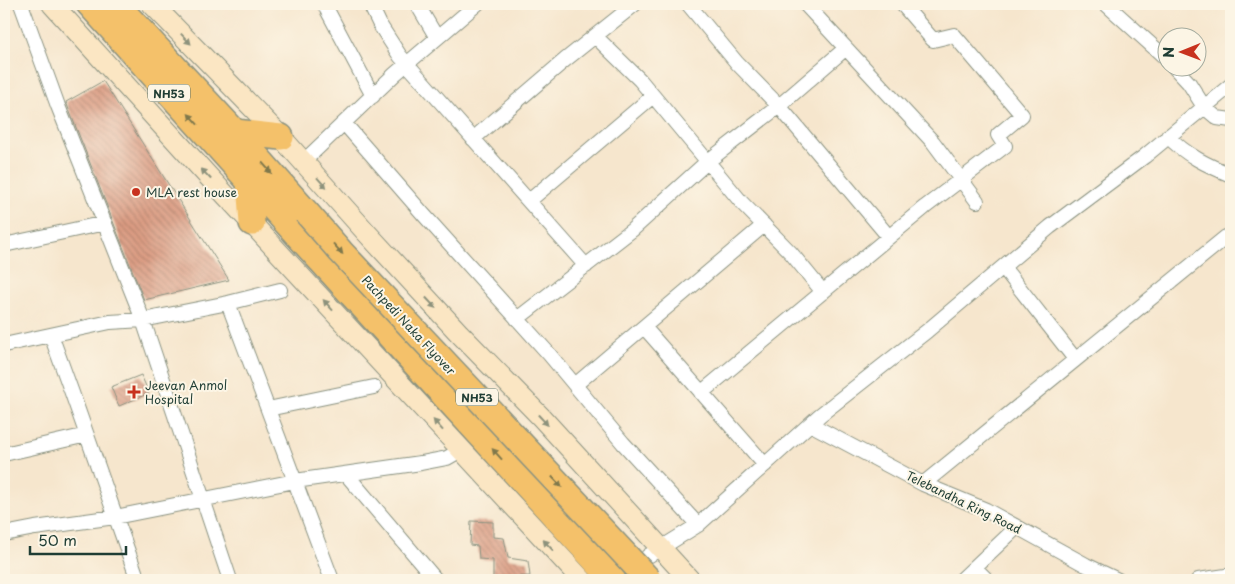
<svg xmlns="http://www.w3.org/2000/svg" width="1235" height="584" font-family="'Playpen Sans',sans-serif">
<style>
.building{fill:url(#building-back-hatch)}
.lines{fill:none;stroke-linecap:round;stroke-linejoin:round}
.street-casing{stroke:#8a9280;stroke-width:16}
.secondary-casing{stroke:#8a9280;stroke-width:22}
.highway-casing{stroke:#8a9280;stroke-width:28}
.street{stroke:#fff;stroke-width:14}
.secondary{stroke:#fbe6c3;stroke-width:20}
.highway{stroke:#f4c16a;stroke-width:25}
.highway-bridge-casing{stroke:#8a9280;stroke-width:28;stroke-linecap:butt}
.highway-bridge{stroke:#f4c16a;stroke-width:25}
.oneway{fill:#8d927c}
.oneway2{fill:#7f784c}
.poi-dot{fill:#c8321e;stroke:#fcf5e5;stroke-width:2}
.labels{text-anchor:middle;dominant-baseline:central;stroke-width:4;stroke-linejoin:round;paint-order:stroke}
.shield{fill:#fcf5e5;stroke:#617469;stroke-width:1}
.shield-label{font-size:11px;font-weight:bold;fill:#1f3d34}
.poi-label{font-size:12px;fill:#1f3d34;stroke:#fcf5e5;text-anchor:start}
.street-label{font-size:12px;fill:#1f3d34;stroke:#fcf5e5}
</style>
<defs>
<pattern id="building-back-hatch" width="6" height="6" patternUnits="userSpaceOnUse" patternTransform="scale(1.25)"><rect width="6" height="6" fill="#db9b82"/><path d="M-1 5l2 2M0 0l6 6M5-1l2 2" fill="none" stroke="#b1806b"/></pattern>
</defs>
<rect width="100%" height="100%" fill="#fcf5e5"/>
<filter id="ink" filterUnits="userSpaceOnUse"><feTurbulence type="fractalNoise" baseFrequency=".02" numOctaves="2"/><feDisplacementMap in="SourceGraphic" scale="10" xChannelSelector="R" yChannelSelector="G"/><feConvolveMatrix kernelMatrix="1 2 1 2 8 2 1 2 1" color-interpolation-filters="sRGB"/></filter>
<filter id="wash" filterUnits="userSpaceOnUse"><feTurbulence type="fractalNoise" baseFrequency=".0096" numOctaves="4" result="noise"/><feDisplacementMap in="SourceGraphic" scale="20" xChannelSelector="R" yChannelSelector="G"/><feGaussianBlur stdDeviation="1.12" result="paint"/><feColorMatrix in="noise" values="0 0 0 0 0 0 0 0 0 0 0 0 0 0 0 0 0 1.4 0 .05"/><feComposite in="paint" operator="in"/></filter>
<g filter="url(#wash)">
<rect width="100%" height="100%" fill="#f6e6cd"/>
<g id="blocks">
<path class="building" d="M103,81L229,280L144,300L66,102Z
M141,375L149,393L119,406L111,387Z
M471,521L493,522V537L504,538L508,558L528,561L530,576L493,578V560L479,559L478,546L470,545Z"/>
</g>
</g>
<g filter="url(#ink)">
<use href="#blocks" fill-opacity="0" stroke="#8a9280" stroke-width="1"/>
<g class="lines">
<g class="street-casing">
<path id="street" d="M21,4L58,106L143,320L230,580
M324,4L373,96
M370,4L380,25L400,56L586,266
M417,4L437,38
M688,4L737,63L779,106L889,237
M805,4L933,142L977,201
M1106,4L1168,60
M595,36L640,80L742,203L791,253L823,292
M1175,68L1189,83L1204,107L1217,118L1231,120
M344,123L424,215L549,354L623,443L698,525
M1168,136C1185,155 1209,166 1231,175
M473,139L565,60L635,4
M303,162L395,74L477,4
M529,201L653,96
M4,245L105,223
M1003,267L1075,359
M228,303L332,580
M517,319L632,230L707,162L779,106L846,48
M644,327L765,465
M51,335L72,393L138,580
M4,345L110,322L143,320L228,303L280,290
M575,385L764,225
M701,393L925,207L1005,146L998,135L1022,115L954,35L933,40L902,4
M268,409L374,387
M810,424L923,484L986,510L1086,565L1118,580
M4,454L87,435
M346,474L436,580
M923,484L1226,237L1231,238
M4,534L35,528L115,517L295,481L421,463L447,458L461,450
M648,556L698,525L820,415L927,331L1050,227L1145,156L1231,85
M975,568L987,580
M961,580L1017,527
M1198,580L1226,576L1231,577"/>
</g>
<g class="secondary-casing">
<path id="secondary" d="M52,4L207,175L582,580
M152,4L281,137L365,231L459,333L541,417L690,580"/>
</g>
<g class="highway-casing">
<path id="highway" d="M89,4L290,227L613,580
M116,4L235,132L306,212
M235,132L281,137
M249,182L252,223"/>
</g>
<use href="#street" class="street"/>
<use href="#secondary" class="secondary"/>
<use href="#highway" class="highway"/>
<g class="highway-bridge-casing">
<path id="highway-bridge" d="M306,212L341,252L649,580"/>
</g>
<use href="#highway-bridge" class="highway-bridge"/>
</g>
<defs><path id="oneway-solid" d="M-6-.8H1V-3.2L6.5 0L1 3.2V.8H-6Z" transform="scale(1.25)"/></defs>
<g class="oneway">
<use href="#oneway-solid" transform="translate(186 39) rotate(46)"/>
<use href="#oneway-solid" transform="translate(206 174) rotate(-133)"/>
<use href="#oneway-solid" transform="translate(322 183) rotate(48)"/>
<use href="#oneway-solid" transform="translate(431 303) rotate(47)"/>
<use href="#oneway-solid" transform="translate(328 305) rotate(-132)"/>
<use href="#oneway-solid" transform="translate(543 420) rotate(47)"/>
<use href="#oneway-solid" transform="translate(438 425) rotate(-132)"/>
<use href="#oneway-solid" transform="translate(548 545) rotate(-133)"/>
</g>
<g class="oneway2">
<use href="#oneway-solid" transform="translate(193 119) rotate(-132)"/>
<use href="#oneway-solid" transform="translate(267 168) rotate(49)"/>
<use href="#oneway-solid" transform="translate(338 249) rotate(48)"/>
<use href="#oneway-solid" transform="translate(497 454) rotate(-132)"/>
<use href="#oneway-solid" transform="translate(557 482) rotate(47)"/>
</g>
</g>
<g class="poi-dot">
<circle cx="136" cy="192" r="5"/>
<path d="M131.5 384.5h5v5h5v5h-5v5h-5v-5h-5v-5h5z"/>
</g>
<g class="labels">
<g class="shield">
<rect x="148" y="84.5" width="42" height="17" rx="4"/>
<rect x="456" y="388.5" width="42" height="17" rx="4"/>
</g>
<g class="shield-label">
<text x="169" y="93">NH53</text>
<text x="477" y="397">NH53</text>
</g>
<g class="poi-label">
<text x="146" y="192">MLA rest house</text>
<text x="145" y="385">Jeevan Anmol<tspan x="145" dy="14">Hospital</tspan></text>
</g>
<g class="street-label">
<text transform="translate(409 325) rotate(47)">Pachpedi Naka Flyover</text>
<text transform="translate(964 502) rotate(26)">Telebandha Ring Road</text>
</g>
</g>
<rect width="1235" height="584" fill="none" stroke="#fcf5e5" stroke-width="20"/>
<g transform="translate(1182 52) rotate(269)"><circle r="24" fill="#fcf5e5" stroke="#a4ab9e"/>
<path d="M0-4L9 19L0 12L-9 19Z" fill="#c8321e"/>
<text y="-8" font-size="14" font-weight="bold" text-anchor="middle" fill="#1f3d34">N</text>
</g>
<path d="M30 546v8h96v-8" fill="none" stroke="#1f3d34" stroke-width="2.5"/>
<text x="38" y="546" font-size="15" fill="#1f3d34" stroke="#fcf5e5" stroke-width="4" paint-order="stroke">50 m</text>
</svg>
